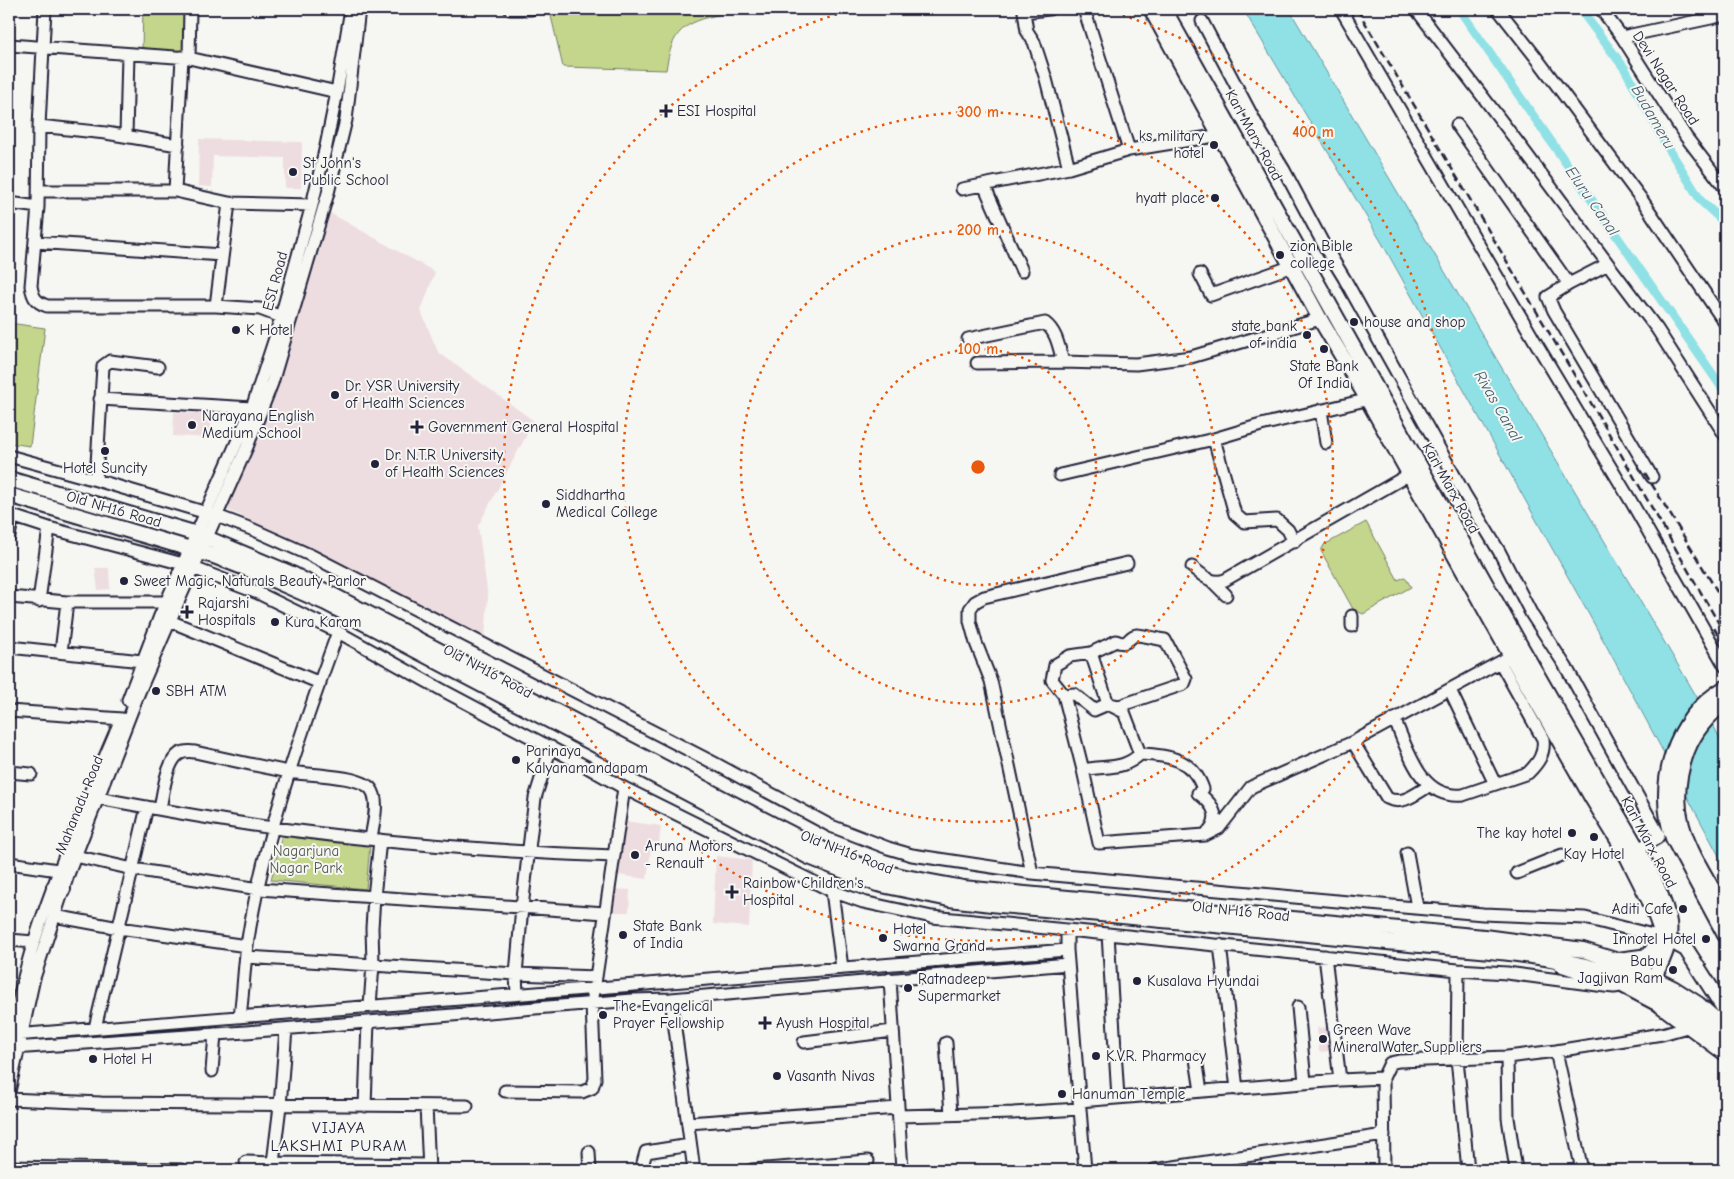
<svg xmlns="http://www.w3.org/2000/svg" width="1734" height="1179" font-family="'Comic Neue',sans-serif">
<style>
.built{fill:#eedde0}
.green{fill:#c4d68b;stroke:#737c63}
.water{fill:#8fe1e5;stroke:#6395a1}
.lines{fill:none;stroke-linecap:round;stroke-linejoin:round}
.canal{stroke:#8fe1e5;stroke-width:9}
.minor-casing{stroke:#22223b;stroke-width:15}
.major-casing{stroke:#22223b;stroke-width:18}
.highway-casing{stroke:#22223b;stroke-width:20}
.minor{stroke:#f6f6f2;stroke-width:11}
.major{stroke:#f6f6f2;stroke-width:14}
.highway{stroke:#f6f6f2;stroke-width:16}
.rail{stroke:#22223b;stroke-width:2.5;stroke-dasharray:8 4;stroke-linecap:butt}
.ring{fill:none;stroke:#e8590c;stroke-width:2.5;stroke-dasharray:2.5 5}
.poi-dot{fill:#22223b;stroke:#f6f6f2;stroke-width:2}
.labels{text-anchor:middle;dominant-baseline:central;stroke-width:4;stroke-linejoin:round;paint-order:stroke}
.street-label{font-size:15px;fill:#22223b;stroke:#f6f6f2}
.poi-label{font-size:15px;fill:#22223b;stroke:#f6f6f2;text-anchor:start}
.park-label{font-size:15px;fill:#535853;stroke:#f6f6f2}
.water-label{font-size:16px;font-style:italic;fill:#435b6e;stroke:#f6f6f2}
.neighbourhood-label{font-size:16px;letter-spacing:1px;fill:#22223b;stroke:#f6f6f2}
.centre{fill:#e8590c;stroke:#f6f6f2;stroke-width:2.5}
.ring-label{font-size:15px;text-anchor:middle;font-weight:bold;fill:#e8590c;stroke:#f6f6f2;stroke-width:4;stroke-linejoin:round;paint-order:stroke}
</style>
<rect width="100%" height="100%" fill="#f6f6f2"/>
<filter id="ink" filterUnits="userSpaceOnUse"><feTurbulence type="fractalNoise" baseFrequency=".02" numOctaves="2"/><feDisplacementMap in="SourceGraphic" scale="10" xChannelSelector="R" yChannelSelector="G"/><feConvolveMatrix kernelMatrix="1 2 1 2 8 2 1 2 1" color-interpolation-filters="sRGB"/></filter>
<g filter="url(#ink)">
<path class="built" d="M199,139L302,142L301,188H285V158L213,156L212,187L198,186Z
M316,205L435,272L421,311L438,352L534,421L478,526L488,597L485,639L291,538L223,508Z
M174,412L212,414L210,438L173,436Z
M95,568H109L110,589L98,590Z
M624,821L661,826L659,843L652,842L647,879L618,875Z
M716,856L752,860L749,927L713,924Z
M609,889L630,890L629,912H608Z
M1328,1027L1330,1051L1319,1052L1317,1028Z"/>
<path class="green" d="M143,9L186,14L182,55L142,49Z
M563,9H721V14C683,23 672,30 666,70L563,67L551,16Z
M9,323L45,328L30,446L9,443Z
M1366,522L1398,580L1405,577L1411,587L1363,614L1353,609L1321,551L1324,545Z
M282,834L370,844L366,889L271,880Z"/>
<path class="water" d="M1243,9H1289L1710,719L1725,748V867L1607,647L1382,243Z"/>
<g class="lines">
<path class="canal" d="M1459,9L1725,392
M1580,9L1625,69L1664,141L1701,201L1725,223"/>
<g class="minor-casing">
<path id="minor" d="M45,9L39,126L38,207L31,286C33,298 36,302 47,306H216L260,309L287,319
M510,9H531
M1049,9L1024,12L1027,31L1034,42L1046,79L1069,168
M1084,9L1129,150
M1341,9L1536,343L1632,503L1725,666
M1416,9L1525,152L1608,264L1569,284L1548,297L1554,311L1652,477
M1498,9L1535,56L1642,200L1725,323
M1601,9L1622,37L1686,137L1725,188
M1202,21L1259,129L1284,170L1325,247L1344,278L1464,493L1499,551L1532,615L1566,667L1659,835L1657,838L1638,849
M1622,37L1725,15
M9,45L189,58L337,92
M189,58L190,9
M1457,125L1569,284
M39,126L106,133L178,145
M126,136L128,54
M984,185L1022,271
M962,189L1069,168L1129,150L1221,135
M39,191H175L229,203L312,205
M175,191L182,57
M9,203L38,207
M35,242L222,255
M1608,264L1657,329L1725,435
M1200,274L1211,295L1298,264
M216,306L229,203
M968,339L1045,323C1057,332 1059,348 1063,362
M977,363L1063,362L1136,364L1191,357L1320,319
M100,399L252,408
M1321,410L1326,443
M1214,439L1235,514L1244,522L1277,520L1288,530L1294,542
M9,456L96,480L217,516L254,530L310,555L714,763L831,826L888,848L912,855L1032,873L1381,905L1483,914L1585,918L1665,938
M1060,475L1214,439L1261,425L1374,398
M96,480L103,366L110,361L158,367
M9,515L49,528L183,564L258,593L338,632L444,691L587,767L624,788L832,891L863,902L932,917L1108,934L1458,970L1507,973L1605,986L1614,987L1621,986
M9,536L13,516
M1192,567C1202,575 1212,585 1225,580L1410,474
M1212,581L1226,595
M9,597L67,602H166
M39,601L49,528
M170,621L320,683
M1352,626V616
M9,647L142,661
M61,652L67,602
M1450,690L1495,784
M1064,695L1052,680L1055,665L1070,656L1091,653L1108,704L1119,706L1184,684L1186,679L1165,640C1158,639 1142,635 1137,635C1127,636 1130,647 1116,641L1091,653
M128,700L160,616L252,408L275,338L312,205L326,146L337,92L351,9
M9,711L122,719
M1394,719C1409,751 1420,800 1463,795L1528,773C1538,763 1545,754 1543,739L1500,662
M1353,742L1387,798C1402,806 1415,794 1429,786
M1083,770L1064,695L1074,694L1094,710L1108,704L1124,712L1140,754
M9,772L31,774
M98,798C157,809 215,820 274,828C387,843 500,852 614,856
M160,809C163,794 166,763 179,754C184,751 189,751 195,752C226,759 258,766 289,772C308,775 360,775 371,789C380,800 373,825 371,838
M1205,835C1222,819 1215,805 1198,793L1203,789C1193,759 1169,755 1140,754C1123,771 1105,765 1083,770L1099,843L1205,835L1219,828L1251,787L1353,742L1511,656
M1407,853L1417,907
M75,856L133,869L259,889L605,913
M9,863L65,871
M1032,873L991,681L976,643L970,621V609L975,602L984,597L1127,563
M1517,873L1562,855
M832,891L842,968
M54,916L119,928L247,946
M1067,930V950L1085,1170
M1108,934L1118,1098
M9,940L34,942
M1220,945L1237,1089
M1325,956L1340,1080
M246,957L516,974L596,977
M1561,966L1621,986L1659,1006L1725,1055
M1458,970L1457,1059L1468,1170
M890,979L902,1170
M517,994L516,974L522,907L535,798L551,747
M671,999L694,1170
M370,1006L373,964L372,928L374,897L380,840
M1298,1007L1305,1082
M240,1017C243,993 244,969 247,945C263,840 301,732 338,632
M95,1028L147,807
M15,1035L1067,950
M804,1042L893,1031
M946,1043L951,1114
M9,1046C16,1011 23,975 34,942C58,868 88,796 119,724
M13,1048L246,1032L633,1000L671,999L1068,964
M1556,1051L1582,1170
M1507,1057L1508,1118L1516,1170
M1196,1059L1201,1091
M212,1071L215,1034
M505,1091L582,1092L592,1088L595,1079L592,1004L624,788
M9,1092L34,978L69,872L139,692L175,609L247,447L272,383L328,193L346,120L359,9
M9,1099L101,1103L467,1106
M1079,1101L1340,1080L1383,1078
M365,1106L368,1022
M426,1106L429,1170
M899,1116L1013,1113L1079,1109
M688,1123L898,1108
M589,1152L590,1170
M246,1162L273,1163L280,1106L286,1029
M273,1163L429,1165
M9,1167L181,1170
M641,1170L646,1152L690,1145
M752,1170L868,1161
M1154,1170L1384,1135
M1384,1170L1383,1078L1390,1063L1399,1061L1507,1057L1556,1051L1662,1034L1687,1027"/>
</g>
<g class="major-casing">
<path id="major" d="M1151,9L1320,319L1368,400L1511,656L1592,798L1624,850L1652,906L1660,928L1655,946L1644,964
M1164,9C1284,221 1401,435 1521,647C1553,702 1584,757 1616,812C1633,841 1660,884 1668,917C1674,941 1661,965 1649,985
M9,479L197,534L292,574L776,826C802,839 829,854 857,864C892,876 927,881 963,888L1484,937L1583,950L1618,961L1673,988L1698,1004L1725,1028
M9,495L214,556L253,571L326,603L809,857L877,884L949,899L1000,905C1129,916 1258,929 1387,942C1458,949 1535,951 1604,971C1639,981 1701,1018 1725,1045
M1725,688C1674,717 1654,785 1673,838L1725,935
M1725,704C1708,714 1694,733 1687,751C1662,818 1694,855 1725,911
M54,887L63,889
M1669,940L1686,949L1725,1010"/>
</g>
<g class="highway-casing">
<path id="highway" d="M1618,961L1649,957"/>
</g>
<use href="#minor" class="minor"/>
<use href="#major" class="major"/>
<use href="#highway" class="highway"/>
<path class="rail" d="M1357,9L1604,425L1725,634
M1645,473L1725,604
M1714,628L1725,647"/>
</g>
</g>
<g class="ring">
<circle cx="978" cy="467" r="118"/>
<circle cx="978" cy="467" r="237"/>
<circle cx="978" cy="467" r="355"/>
<path d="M1101 9A474 474 0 1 1 855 9"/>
</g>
<g class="poi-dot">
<path d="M663.5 103.5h5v5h5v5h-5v5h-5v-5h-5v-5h5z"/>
<circle cx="1214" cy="145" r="5"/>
<circle cx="293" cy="172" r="5"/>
<circle cx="1215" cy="198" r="5"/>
<circle cx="1280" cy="255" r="5"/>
<circle cx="1354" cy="322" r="5"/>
<circle cx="236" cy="330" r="5"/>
<circle cx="1307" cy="335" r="5"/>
<circle cx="1324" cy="349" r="5"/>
<circle cx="335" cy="395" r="5"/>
<circle cx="192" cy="425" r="5"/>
<path d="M414.5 419.5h5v5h5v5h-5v5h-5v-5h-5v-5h5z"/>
<circle cx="105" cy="451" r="5"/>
<circle cx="375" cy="464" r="5"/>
<circle cx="546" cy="504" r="5"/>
<circle cx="124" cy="581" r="5"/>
<path d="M184.5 604.5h5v5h5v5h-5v5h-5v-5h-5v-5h5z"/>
<circle cx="275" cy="622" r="5"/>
<circle cx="156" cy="691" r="5"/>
<circle cx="516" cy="760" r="5"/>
<circle cx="1572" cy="833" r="5"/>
<circle cx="1594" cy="837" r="5"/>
<circle cx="635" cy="855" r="5"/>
<path d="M729.5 884.5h5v5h5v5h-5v5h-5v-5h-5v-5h5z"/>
<circle cx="1683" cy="909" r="5"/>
<circle cx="623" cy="935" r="5"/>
<circle cx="883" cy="938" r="5"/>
<circle cx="1706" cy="939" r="5"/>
<circle cx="1673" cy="970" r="5"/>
<circle cx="1137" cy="981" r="5"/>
<circle cx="908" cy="988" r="5"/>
<circle cx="603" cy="1015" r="5"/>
<path d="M762.5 1015.5h5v5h5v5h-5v5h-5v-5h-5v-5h5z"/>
<circle cx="1323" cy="1039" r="5"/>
<circle cx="1096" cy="1056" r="5"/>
<circle cx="93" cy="1059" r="5"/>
<circle cx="777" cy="1076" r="5"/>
<circle cx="1062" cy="1094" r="5"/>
</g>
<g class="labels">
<g class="street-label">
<text transform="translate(1666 78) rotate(57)">Devi Nagar Road</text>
<text transform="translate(1254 135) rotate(61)">Karl Marx Road</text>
<text transform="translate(275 281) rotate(-75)">ESI Road</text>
<text transform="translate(1451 488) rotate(61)">Karl Marx Road</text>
<text transform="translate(114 509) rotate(16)">Old NH16 Road</text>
<text transform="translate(488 671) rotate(28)">Old NH16 Road</text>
<text transform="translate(79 805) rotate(-68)">Mahanadu Road</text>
<text transform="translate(1649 842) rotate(62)">Karl Marx Road</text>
<text transform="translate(847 852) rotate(21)">Old NH16 Road</text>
<text transform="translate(1241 911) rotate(6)">Old NH16 Road</text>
</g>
<g class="poi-label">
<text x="677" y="111">ESI Hospital</text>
<text x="1204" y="136" text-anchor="end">ks military<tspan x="1204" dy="17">hotel</tspan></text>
<text x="303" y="163">St John's<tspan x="303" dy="17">Public School</tspan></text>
<text x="1205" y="198" text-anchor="end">hyatt place</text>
<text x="1290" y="246">zion Bible<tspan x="1290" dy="17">college</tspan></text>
<text x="1364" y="322">house and shop</text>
<text x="1297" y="326" text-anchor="end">state bank<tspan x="1297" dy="17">of india</tspan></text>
<text x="246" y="330">K Hotel</text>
<text x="1324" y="366" text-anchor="middle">State Bank<tspan x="1324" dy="17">Of India</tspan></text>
<text x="345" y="386">Dr. YSR University<tspan x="345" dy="17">of Health Sciences</tspan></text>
<text x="202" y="416">Narayana English<tspan x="202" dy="17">Medium School</tspan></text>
<text x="428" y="427">Government General Hospital</text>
<text x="385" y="455">Dr. N.T.R University<tspan x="385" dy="17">of Health Sciences</tspan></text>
<text x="105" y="468" text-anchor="middle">Hotel Suncity</text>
<text x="556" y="495">Siddhartha<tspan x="556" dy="17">Medical College</tspan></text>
<text x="134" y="581">Sweet Magic, Naturals Beauty Parlor</text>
<text x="198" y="603">Rajarshi<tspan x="198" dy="17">Hospitals</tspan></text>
<text x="285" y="622">Kura Karam</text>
<text x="166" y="691">SBH ATM</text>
<text x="526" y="751">Parinaya<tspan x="526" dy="17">Kalyanamandapam</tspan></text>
<text x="1562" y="833" text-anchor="end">The kay hotel</text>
<text x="645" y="846">Aruna Motors<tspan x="645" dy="17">- Renault</tspan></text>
<text x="1594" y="854" text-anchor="middle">Kay Hotel</text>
<text x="743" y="883">Rainbow Children's<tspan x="743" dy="17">Hospital</tspan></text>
<text x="1673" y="909" text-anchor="end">Aditi Cafe</text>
<text x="633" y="926">State Bank<tspan x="633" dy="17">of India</tspan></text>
<text x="893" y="929">Hotel<tspan x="893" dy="17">Swarna Grand</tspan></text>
<text x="1696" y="939" text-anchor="end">Innotel Hotel</text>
<text x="1663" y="961" text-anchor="end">Babu<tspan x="1663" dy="17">Jagjivan Ram</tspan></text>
<text x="918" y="979">Ratnadeep<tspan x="918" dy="17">Supermarket</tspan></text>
<text x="1147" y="981">Kusalava Hyundai</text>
<text x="613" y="1006">The Evangelical<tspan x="613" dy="17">Prayer Fellowship</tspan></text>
<text x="776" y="1023">Ayush Hospital</text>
<text x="1333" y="1030">Green Wave<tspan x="1333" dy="17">MineralWater Suppliers</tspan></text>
<text x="1106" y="1056">K.V.R. Pharmacy</text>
<text x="103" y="1059">Hotel H</text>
<text x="787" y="1076">Vasanth Nivas</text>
<text x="1072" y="1094">Hanuman Temple</text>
</g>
<g class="park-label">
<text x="306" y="851">Nagarjuna<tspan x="306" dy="17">Nagar Park</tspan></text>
</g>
<g class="water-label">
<text transform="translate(1653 117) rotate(60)">Budameru</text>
<text transform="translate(1592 201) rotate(55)">Eluru Canal</text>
<text transform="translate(1498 406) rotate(60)">Rivas Canal</text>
</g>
<g class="neighbourhood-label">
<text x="339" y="1128">VIJAYA<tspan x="339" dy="18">LAKSHMI PURAM</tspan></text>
</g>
</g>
<circle cx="978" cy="467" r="8" class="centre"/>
<g class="ring-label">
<text x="978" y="117">300 m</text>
<text x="1313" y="137">400 m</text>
<text x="978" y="235">200 m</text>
<text x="978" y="354">100 m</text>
</g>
<rect width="1734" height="1179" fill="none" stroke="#f6f6f2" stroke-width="30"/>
<rect x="15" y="15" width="1704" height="1149" fill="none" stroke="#22223b" stroke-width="2" filter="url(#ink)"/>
</svg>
